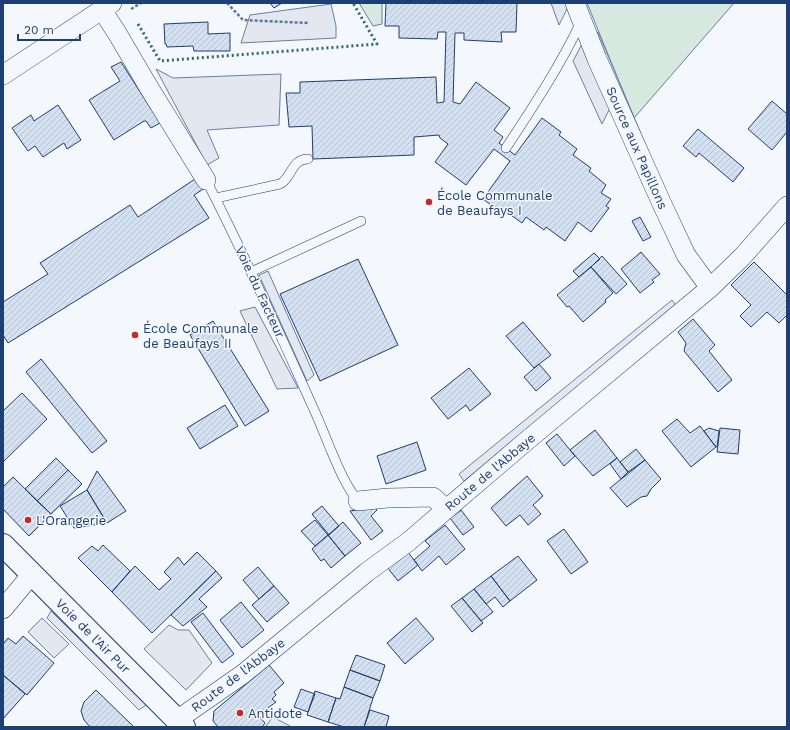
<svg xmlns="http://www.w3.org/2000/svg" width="790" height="730" font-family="'Work Sans',sans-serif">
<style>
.green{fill:#d7e8df;stroke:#687fa3}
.parking{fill:#e3e8f0;stroke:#687fa3}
.building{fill:url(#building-hatch);stroke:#1d3f73}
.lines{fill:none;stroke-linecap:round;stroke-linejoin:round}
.lane-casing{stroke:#1d3f73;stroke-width:10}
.street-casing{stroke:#1d3f73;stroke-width:20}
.primary-casing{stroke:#1d3f73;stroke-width:24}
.path{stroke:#5e769c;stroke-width:2.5;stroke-dasharray:3 2;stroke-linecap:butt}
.lane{stroke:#f4f7fb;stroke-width:9}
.street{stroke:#f4f7fb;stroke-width:19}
.primary{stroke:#f4f7fb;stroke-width:22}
.hedge{stroke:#2c6c60;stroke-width:3;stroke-dasharray:2 3;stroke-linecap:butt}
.poi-dot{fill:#c62828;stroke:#f4f7fb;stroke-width:1.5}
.labels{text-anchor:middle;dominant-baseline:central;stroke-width:3;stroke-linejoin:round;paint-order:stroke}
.street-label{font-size:13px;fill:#1d3f73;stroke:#f4f7fb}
.poi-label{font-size:13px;fill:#1d3f73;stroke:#f4f7fb;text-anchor:start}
</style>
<defs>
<pattern id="building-hatch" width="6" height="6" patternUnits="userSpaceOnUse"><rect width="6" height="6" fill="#d5e0f0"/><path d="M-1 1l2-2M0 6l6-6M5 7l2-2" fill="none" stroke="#b6c1d1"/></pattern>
</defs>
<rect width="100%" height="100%" fill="#f4f7fb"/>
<path class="green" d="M359,3H382V24L373,26Z
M587,3H734L634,118Z"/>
<path class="parking" d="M551,3H566L568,7L559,25Z
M331,4L336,26V38L241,43L250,15Z
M598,32L664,188L593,35Z
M582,44L610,108L602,124L573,61Z
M156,69L173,78L281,74L279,125L207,130L219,158L207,165Z
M268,271L314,375L307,381L259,275Z
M672,300L677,307L464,481L459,474Z
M255,307L298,388L277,389L240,311Z
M51,611L146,705L139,710L47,618Z
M42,618L69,644L54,658L28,632Z
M169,625L178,630H189L212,663L186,690L144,649Z
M273,717L290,726V727H265Z"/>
<path class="building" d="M270,3H282L274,8Z
M386,3H517L516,32H501L502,42L464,40V33H455L453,102L460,104L476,82L510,108L494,130L503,137L499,143L515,155L542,118L561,132L559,135L577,149L573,155L591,168L589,171L606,185L601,193L611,199L606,206L609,208L591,232L578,222L565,241L546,227L544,230L526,217L522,223L504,210L502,213L483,199L510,161L494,149L466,185L435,162L448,144L440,138L439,135L414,137V155L313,159L312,126L289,127L286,93H300V82L436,77L437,103L444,102L446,32H438L437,39L399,38V26H385Z
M208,22V34L230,33V51H194L193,46L167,47L166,44H165L164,24Z
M121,62L160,123L151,128L146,121H144L114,140L89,100L120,81L111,67Z
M772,101L787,114V132L772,150L748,129Z
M58,105L81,140L67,149L64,143L43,157L35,146L28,151L12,128L31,115L34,121Z
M698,129L744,168L733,182L699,153L696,157L683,146Z
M198,177L205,188L194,195L209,218L8,343L3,335V302L48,274L40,263L130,205L138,217Z
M640,217L651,237L643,241L632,221Z
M641,252L660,274L652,280L654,282L640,293L621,269Z
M594,253L600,259L579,277L573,271Z
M602,256L627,284L616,294L591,267Z
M358,259L398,345L320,381L280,294Z
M754,262L787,295V315L779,323L767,312L751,327L740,316L751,305L731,285Z
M591,267L613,293L605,300L606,302L583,322L569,306L567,307L557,295Z
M693,319L715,345L709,351L732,380L718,392L684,351L686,343L678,332Z
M213,321L269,411L245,426L190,335Z
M523,322L551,355L534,368L506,336Z
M41,359L107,441L92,453L26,372Z
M539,364L551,378L536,391L524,377Z
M469,368L491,394L470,411L466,405L448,419L431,398Z
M22,393L47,419L3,462V411Z
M225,405L238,426L200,449L187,428Z
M677,419L690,433L700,426L716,447L691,467L662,431Z
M709,428L719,431L717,447L715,446L704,431Z
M720,428L740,430L738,454L717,452Z
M595,430L617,458L593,476L570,450Z
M557,434L575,456L564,466L546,443Z
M417,442L426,470L386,484L377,456Z
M636,449L645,460L628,472L620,462Z
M56,458L68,470L37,501L25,489Z
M617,458L628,472L621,479L610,464Z
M645,460L661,479L651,489L647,496L641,497L627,507L610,488Z
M68,470L82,484L51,514L37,501Z
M97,471L126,511L107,523L87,490Z
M527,476L543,496L533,505L541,514L528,525L520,515L506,526L491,508Z
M13,477L51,514L29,536L3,509V487Z
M87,490L107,523L74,528L60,506Z
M322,506L339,526L329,535L312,514Z
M375,506L377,510L371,516L383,531L371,540L350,511Z
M461,510L474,527L463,535L450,518Z
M315,520L328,535L315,546L301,531Z
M343,522L361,543L345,556L328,535Z
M445,525L465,549L446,565L439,556L422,571L414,560L430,546L425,541Z
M564,529L588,562L571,574L547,541Z
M328,535L345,556L331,568L324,559L321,561L312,549Z
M103,545L130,571L112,592L78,558L92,546L98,551Z
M407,551L418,565L398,581L387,567Z
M197,552L216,571L152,633L112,592L135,566L159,590L171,579L164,572L178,557L184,565Z
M518,556L537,580L510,601L491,576Z
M258,567L274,586L259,599L243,580Z
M216,571L222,578L199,599L207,607L183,626L171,615Z
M491,576L510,601L503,607L495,597L486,604L474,589Z
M274,586L289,603L267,622L252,605Z
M474,589L493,612L481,621L462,598Z
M462,598L483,623L472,632L451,606Z
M241,602L264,630L242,648L220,620Z
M203,613L234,654L222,663L191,622Z
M416,618L434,639L405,664L387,643Z
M23,636L54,663L27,695L3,675V644L8,638L16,644Z
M356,655L385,665L380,681L350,670Z
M269,665L284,683L274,692L276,695L272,699L276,702L258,715L265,723L262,727H218L213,721L214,711Z
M350,670L380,681L373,698L344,687Z
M3,675L25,694L3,719Z
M344,687L373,698L364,727H344L328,722L336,698L340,699Z
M301,689L315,694L308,712L294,707Z
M96,690L134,727H90L84,720L81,711L84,702Z
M315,691L336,698L328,722L307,715Z
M370,710L389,716L386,727H364Z"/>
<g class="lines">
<g class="lane-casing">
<path id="lane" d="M506,148C533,107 560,66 581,22
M206,180C244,253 277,328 311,403C318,418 324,433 330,448C338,466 345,485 358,501
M216,198L280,184C292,178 291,159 308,159
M251,272L361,221"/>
</g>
<g class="street-casing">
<path id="street" d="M575,3L597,59L662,204L686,255L710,288
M102,10L117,33L148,86L206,180
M3,75L112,3
M358,501L388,498L433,497L446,509
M3,609L32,574
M177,720L243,674L367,572L408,542L524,443L710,288L742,257L787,206"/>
</g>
<g class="primary-casing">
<path id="primary" d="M3,545L184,727"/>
</g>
<path class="path" d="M227,3L243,20L308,23
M131,9L141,3"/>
<use href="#lane" class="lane"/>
<use href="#street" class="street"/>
<use href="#primary" class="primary"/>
<path class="hedge" d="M138,24L160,61L377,44L353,3"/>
</g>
<g class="poi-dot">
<circle cx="429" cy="202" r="4"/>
<circle cx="135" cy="335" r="4"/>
<circle cx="28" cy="520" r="4"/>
<circle cx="240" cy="713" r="4"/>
</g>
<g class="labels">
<g class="street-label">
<text transform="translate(637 148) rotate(66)">Source aux Papillons</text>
<text transform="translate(260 292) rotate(65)">Voie du Facteur</text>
<text transform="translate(490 472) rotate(-40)">Route de l'Abbaye</text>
<text transform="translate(93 636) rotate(45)">Voie de l'Air Pur</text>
<text transform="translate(238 675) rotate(-37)">Route de l'Abbaye</text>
</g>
<g class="poi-label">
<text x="437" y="195">École Communale<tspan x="437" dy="15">de Beaufays I</tspan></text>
<text x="143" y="328">École Communale<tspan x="143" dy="15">de Beaufays II</tspan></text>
<text x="36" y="520">L'Orangerie</text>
<text x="248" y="713">Antidote</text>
</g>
</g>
<rect width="790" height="730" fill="none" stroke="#1d3f73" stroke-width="8"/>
<path d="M18 34v6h62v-6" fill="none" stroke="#1d3f73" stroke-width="2"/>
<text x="24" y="34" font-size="12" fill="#1d3f73" stroke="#f4f7fb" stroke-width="3" paint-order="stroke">20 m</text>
</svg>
